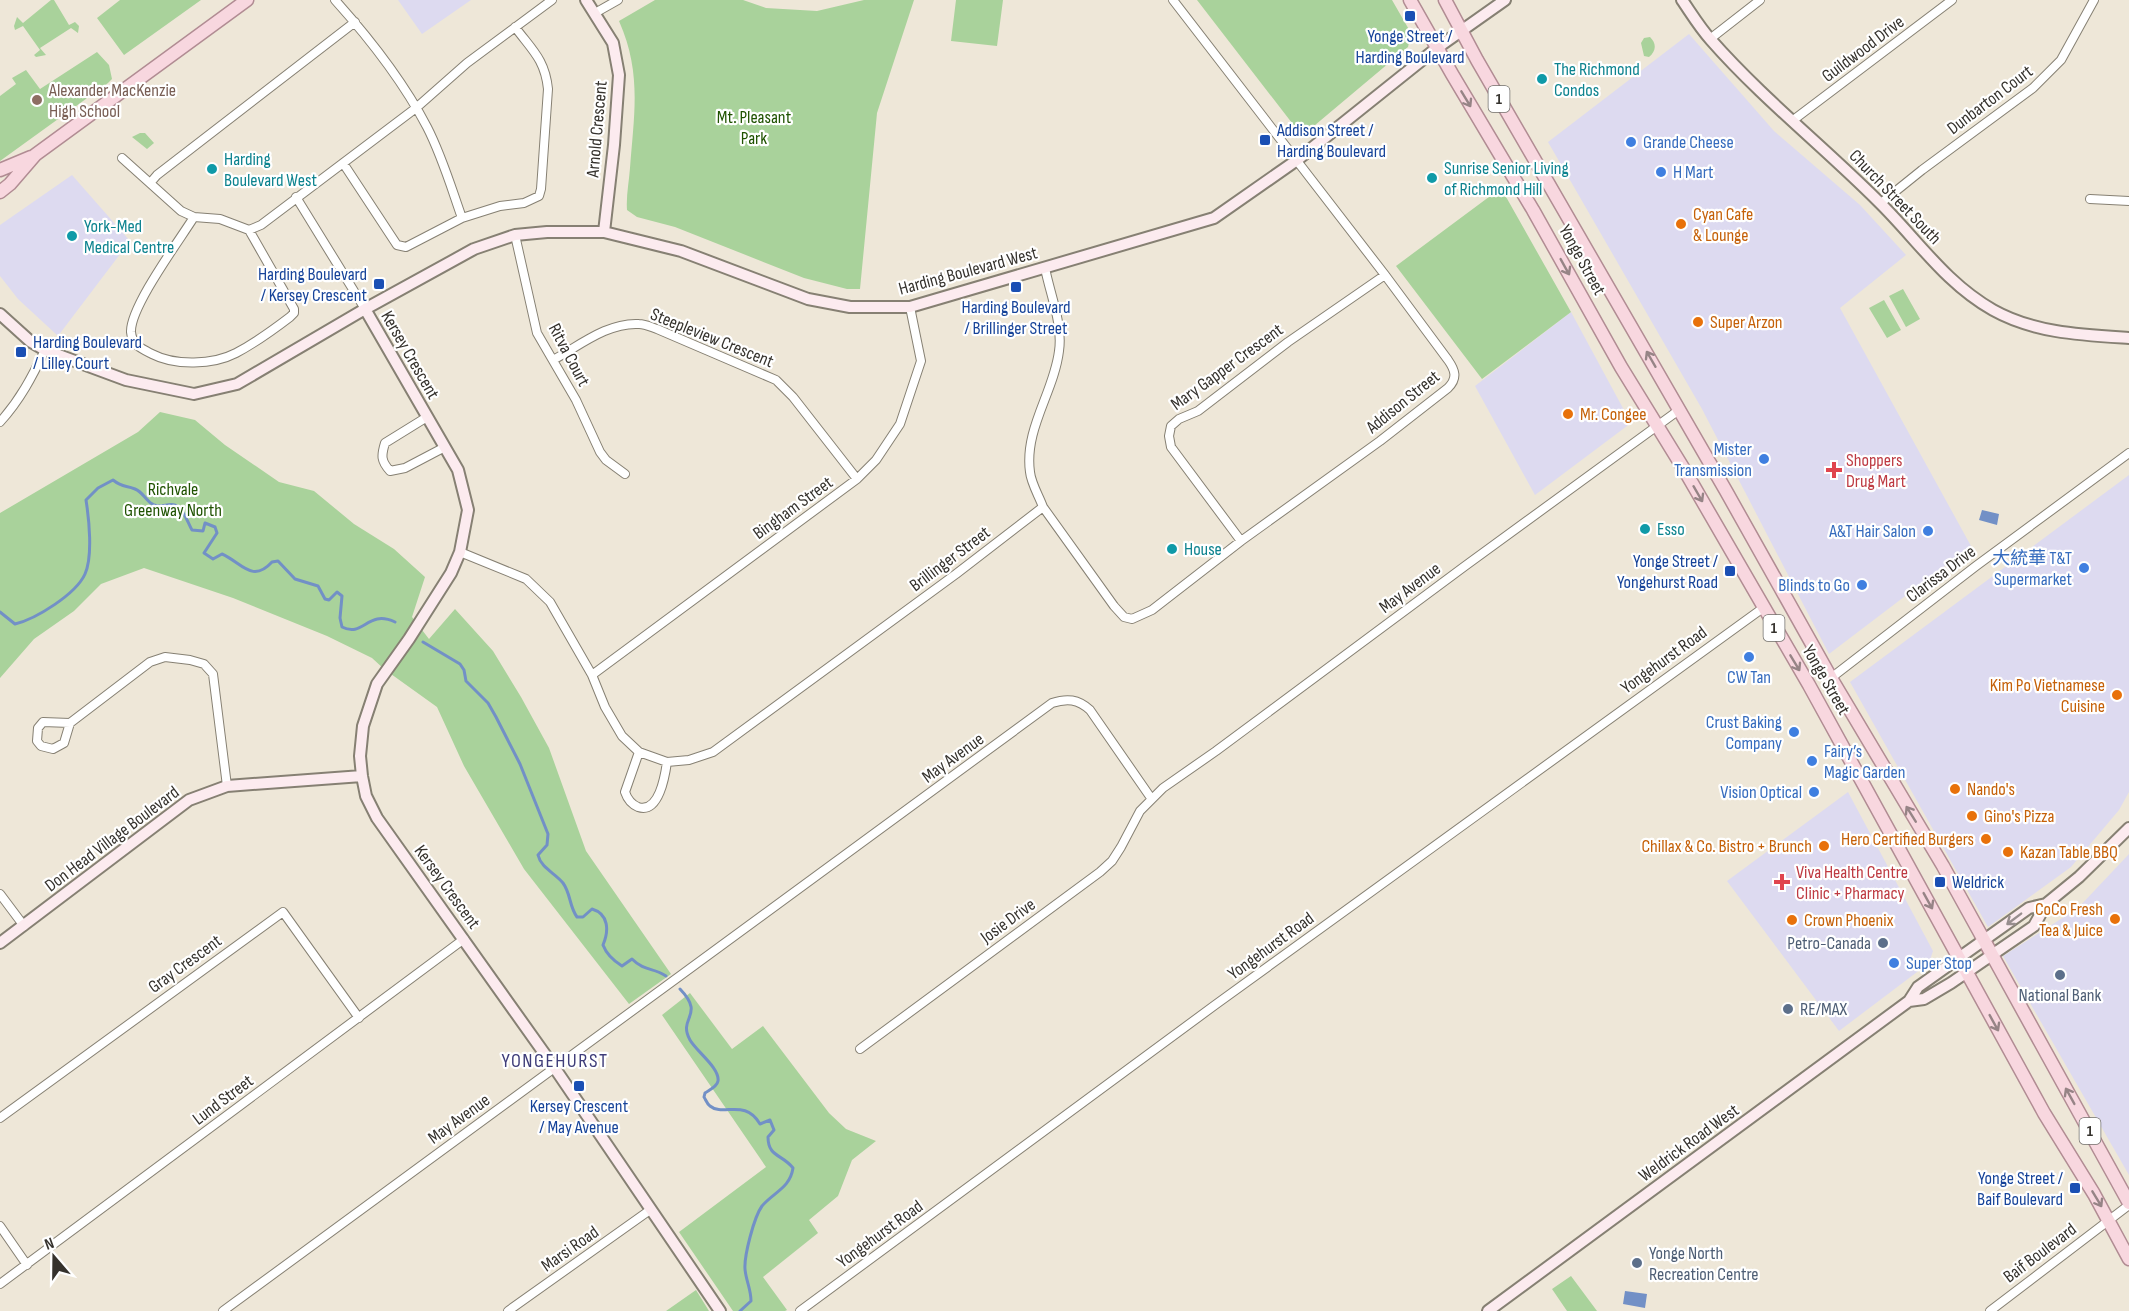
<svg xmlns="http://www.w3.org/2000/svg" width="2129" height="1311" font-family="'Sofia Sans Condensed','Noto Sans SC',sans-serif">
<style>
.commercial{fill:#dddaf0}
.green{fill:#a9d29b}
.water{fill:#7290c6}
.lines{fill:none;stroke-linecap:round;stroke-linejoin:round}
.stream{stroke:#7290c6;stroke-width:3}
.street-casing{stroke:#868073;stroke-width:10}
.secondary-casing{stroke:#868073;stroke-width:14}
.primary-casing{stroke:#b18c93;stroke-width:15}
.street{stroke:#fff;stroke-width:8}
.secondary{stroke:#fcebef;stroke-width:10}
.primary{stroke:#f8d7df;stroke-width:12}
.oneway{stroke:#968486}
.oneway2{stroke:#988e8e}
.transit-dot{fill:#1a4fb4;stroke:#fff;stroke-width:2}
.culture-dot{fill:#0f9aa8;stroke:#fff;stroke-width:2}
.education-dot{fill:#8d6e63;stroke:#fff;stroke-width:2}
.shop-dot{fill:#3f7fe0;stroke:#fff;stroke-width:2}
.food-dot{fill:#e8710a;stroke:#fff;stroke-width:2}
.health-dot{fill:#e0444e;stroke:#fff;stroke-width:2}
.service-dot{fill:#5c6f8a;stroke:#fff;stroke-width:2}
.labels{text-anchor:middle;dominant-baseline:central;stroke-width:4.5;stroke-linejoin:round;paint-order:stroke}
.shield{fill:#fff;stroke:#72706c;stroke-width:1.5}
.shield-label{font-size:16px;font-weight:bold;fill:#35322d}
.transit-label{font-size:18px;fill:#164399;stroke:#fff}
.street-label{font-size:18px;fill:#35322d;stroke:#fff}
.culture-label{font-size:18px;fill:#0d838f;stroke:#fff;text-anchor:start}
.education-label{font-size:18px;fill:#785e54;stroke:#fff;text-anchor:start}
.park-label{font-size:18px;fill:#1f5201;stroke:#fff}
.shop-label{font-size:18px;fill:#366cbe;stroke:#fff;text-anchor:end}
.food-label{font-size:18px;fill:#c56008;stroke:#fff;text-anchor:start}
.health-label{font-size:18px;fill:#be3a42;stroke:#fff;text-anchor:start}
.service-label{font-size:18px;fill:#4e5e75;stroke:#fff;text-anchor:start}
.neighbourhood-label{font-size:20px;letter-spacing:1.5px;fill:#3f3d79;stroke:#fff}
</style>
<rect width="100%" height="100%" fill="#eee7d8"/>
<path class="commercial" d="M398,0H471L422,34Z
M1689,34L1774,131L1860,205L1906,255L1840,308L1971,546L1829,654L1702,409L1548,142Z
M72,175L130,241L58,336L18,299L0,276V225Z
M1571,312L1631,423L1535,495L1475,386Z
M2129,475V792L2119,810L2071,867L1988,927L1850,682Z
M1848,792L1933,951L1929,963L1839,1031L1727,881Z
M2129,854V1175L2003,956L2078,908Z"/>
<path class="green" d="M51,0H54L69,25L75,22L79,26L78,33L71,28L40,48L46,55L36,57L34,55L40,50L23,26L15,30L14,26L17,17L23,23Z
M120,0H201L124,55L97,18Z
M655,0H743L766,8L817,11L864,0H914L877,113L860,289H847L804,278L675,227L637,217L627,210C626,196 629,182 630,168C634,114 642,73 619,21Z
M956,0H1003L997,46L951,41Z
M1197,0H1392L1411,33L1408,47L1302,136Z
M1650,37C1657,44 1656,51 1649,57L1644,56L1641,43L1644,38Z
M97,52L109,65L112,79L108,83L0,161V96L16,84L12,78L26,70L40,89Z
M140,133H145L154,143L147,149L132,137Z
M1501,188L1571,312L1482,379L1396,266Z
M1903,289L1920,319L1906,327L1889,296Z
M1884,300L1901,330L1887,338L1869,308Z
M160,412L195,420L225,445L279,482L314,491L354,524L394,549L425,577L412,617L429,639L455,609L493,651L521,697L549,748L586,851L671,974L629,1004L524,869L464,766L437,707L384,669L372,658L327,636L233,598L144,568L101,584L74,611L34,639L0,678V513L138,432Z
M690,993L732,1049L763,1026L829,1113L846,1129L876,1141L852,1160L838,1196L809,1220L818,1233L763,1277L787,1310L785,1311H733L679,1232L766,1167L662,1015Z
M1571,1276L1597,1311H1567L1552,1289Z
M696,1290L709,1311H666Z"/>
<path class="water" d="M1982,510L1999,514L1997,525L1979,520Z
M1625,1291L1647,1294L1645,1308L1623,1304Z"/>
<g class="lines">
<path class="stream" d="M0,612L15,624C36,619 76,594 85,574C93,556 89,519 86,500L98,488L113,480C123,488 125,485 135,489C145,493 146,504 158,506C164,507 171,502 177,506C184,510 188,523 192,530L203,531L205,523L215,527L217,533L204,553L213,559L222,554C241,562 252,584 272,562L278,561L295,579L318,586L325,599L329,600L337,592L342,596L340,618L342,627C364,638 367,609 395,622
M423,642L460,664L464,670L466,681L488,703L496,717L520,764L548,834L547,845L538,855C541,868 555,873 563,883C571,894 569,906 577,917H583L592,909C609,914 609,931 603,945C606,953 614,961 622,966L632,959C645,972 653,967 666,976
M680,989C706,1016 677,1017 690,1040C696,1051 720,1068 718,1081C717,1087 709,1090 705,1093L704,1097C706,1100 707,1104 710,1106C723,1117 745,1098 760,1124L770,1120L774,1130L768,1137C768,1157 782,1154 793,1168C790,1188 774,1192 762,1206C754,1217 744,1256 745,1269C746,1281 751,1289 751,1301L740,1311"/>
<g class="street-casing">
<path id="street" d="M335,0C370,39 403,81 427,127C442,156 451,187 462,218
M595,13L618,0
M1710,39L1760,0
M1792,121L1952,0
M122,158L181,211L194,217L220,219L249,230L294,309V313L290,317C273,330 255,343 236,353C213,365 175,366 152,354C142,349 132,345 131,332C130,307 179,241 194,217
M343,163L397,245L406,247L462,218L500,206L524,203L539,196L541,189L548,89C545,59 531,49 515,27
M151,182L157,175L355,22
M296,197L365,309
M2090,199L2129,201
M1881,203L1922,170L2033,88L2061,60L2094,0
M249,230L261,225L416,108L467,63L552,0
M515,235L537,333L576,400L600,452L606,460L625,474
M553,360C579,346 608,322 639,324C645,324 651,327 657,329L776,380L793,397L857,479
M427,417L385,443C381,456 381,461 390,471L405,468L445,447
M0,422C20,400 32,377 45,350
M1043,507L1114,606L1124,617L1132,619L1152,610L1241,541L1380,441L1448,388C1458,378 1455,370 1448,360L1385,275L1173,0
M1241,541L1171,447L1169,436L1171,426L1179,419L1198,411L1288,342L1385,275
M460,552L526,579L550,602L592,675L605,707L622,736L639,752L667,762L689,760L713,752L956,574L1043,507C1039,496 1031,483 1030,472C1024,429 1054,392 1059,351C1063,324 1050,294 1045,268
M592,675L857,479L876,460L900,424L921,361L910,307
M1831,678L1976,566L2129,453
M70,723L64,743L53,749L41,746L37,741L38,728L43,722L70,723L150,662L165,657L190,660L204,664L213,674L227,786
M639,752L625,792C627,798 631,804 638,807C659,814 665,776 667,762
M0,894L24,926
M860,1049L1100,872L1112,861L1121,847L1140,811L1163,788L1216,751L1465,566L1679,410
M0,1118L283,912L359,1018
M0,1226L27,1265
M0,1284L464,939
M223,1311L1052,703C1067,698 1078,699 1090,710L1151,798
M508,1311L650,1210
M800,1311L1215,1005L1763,608
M1990,1311L2129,1205"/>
</g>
<g class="secondary-casing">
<path id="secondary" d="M586,0L613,43L619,75L614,145L604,232
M1682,0C1691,13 1700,28 1711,40C1762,98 1823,146 1878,201C1916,238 1945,283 1993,310C2034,333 2082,335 2129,338
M365,309L458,470L468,510L460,552L451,573L409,639L377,684L363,726L360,756L362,776L366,796L377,818L554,1067L720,1311
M0,314L31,342L45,350L126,380L194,394L237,384L365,309L474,249L515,235L547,232H604L681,251L808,299L850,307H910L1214,218L1297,160L1437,48L1505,0
M0,943L189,800L227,786L362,776
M1909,1001L1924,999L1951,983L2034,926L2046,904L2079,877L2129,828
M1488,1311L1909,1001L1918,987L2029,908L2046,904"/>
</g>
<g class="primary-casing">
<path id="primary" d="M1410,0L1452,74L1533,210L1621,367L1685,471L1809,685L2044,1113L2094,1194L2129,1259
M1445,0L1477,60L1726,491L1831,678L1943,866L2129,1203
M0,170L31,157
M0,192L10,184L35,155L247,0"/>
</g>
<use href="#street" class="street"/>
<use href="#secondary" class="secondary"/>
<use href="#primary" class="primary"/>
</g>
<defs><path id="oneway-shaft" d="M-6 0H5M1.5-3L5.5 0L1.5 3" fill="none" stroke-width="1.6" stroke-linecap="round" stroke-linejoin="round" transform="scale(1.5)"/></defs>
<g class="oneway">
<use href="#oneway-shaft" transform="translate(1466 99) rotate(59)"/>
<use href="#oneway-shaft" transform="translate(1565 267) rotate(61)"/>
<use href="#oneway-shaft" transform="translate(1651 359) rotate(-120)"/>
<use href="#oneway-shaft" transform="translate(1698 494) rotate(60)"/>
<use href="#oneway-shaft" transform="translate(1795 663) rotate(59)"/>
<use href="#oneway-shaft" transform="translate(1911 814) rotate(-122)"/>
<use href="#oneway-shaft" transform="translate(1928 901) rotate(61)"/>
<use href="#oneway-shaft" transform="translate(1994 1023) rotate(61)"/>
<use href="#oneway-shaft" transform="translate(2070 1096) rotate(-119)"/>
<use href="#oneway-shaft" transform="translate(2097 1199) rotate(59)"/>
</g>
<use class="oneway2" href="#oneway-shaft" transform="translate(2014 919) rotate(143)"/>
<g class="transit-dot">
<rect x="1404" y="10" width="12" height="12" rx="3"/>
<rect x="1259" y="134" width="12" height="12" rx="3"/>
<rect x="373" y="278" width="12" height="12" rx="3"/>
<rect x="1010" y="281" width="12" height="12" rx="3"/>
<rect x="15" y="346" width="12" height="12" rx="3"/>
<rect x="1724" y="565" width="12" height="12" rx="3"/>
<rect x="1934" y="876" width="12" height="12" rx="3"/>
<rect x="573" y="1080" width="12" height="12" rx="3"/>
<rect x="2069" y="1182" width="12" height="12" rx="3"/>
</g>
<g class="culture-dot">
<circle cx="1542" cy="79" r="6"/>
<circle cx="212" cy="169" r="6"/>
<circle cx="1432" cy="178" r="6"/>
<circle cx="72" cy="236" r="6"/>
<circle cx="1645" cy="529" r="6"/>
<circle cx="1172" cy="549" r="6"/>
</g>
<circle class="education-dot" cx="37" cy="100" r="6"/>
<g class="shop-dot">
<circle cx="1631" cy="142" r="6"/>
<circle cx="1661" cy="172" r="6"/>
<circle cx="1764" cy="459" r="6"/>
<circle cx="1928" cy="531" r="6"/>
<circle cx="2084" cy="568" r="6"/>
<circle cx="1862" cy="585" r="6"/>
<circle cx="1749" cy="657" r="6"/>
<circle cx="1794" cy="732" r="6"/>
<circle cx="1812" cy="761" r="6"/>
<circle cx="1814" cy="792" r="6"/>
<circle cx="1894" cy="963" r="6"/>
</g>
<g class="food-dot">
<circle cx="1681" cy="224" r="6"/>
<circle cx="1698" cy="322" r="6"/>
<circle cx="1568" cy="414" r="6"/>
<circle cx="2117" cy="695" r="6"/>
<circle cx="1955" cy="789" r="6"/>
<circle cx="1972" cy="816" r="6"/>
<circle cx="1986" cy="839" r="6"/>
<circle cx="1824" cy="846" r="6"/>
<circle cx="2008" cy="852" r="6"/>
<circle cx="2115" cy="919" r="6"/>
<circle cx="1792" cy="920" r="6"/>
</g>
<g class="health-dot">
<path d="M1831 461h6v6h6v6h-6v6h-6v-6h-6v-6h6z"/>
<path d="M1779 873h6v6h6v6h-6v6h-6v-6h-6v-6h6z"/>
</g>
<g class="service-dot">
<circle cx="1883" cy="943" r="6"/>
<circle cx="2060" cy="975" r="6"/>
<circle cx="1788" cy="1009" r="6"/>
<circle cx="1637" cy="1263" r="6"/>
</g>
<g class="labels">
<g class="shield">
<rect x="1488.5" y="86" width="21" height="26" rx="4.5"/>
<rect x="1763.5" y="615" width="21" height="26" rx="4.5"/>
<rect x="2079.5" y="1118" width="21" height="26" rx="4.5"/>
</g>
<g class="shield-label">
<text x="1499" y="99">1</text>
<text x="1774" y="628">1</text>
<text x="2090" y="1131">1</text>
</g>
<g class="transit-label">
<text x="1410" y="36">Yonge Street /<tspan x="1410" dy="21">Harding Boulevard</tspan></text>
<text x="1277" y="130" text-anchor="start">Addison Street /<tspan x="1277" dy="21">Harding Boulevard</tspan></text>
<text x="367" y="274" text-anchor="end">Harding Boulevard<tspan x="367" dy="21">/ Kersey Crescent</tspan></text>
<text x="1016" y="307">Harding Boulevard<tspan x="1016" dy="21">/ Brillinger Street</tspan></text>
<text x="33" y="342" text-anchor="start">Harding Boulevard<tspan x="33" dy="21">/ Lilley Court</tspan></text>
<text x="1718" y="561" text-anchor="end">Yonge Street /<tspan x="1718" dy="21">Yongehurst Road</tspan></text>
<text x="1952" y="882" text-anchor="start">Weldrick</text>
<text x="579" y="1106">Kersey Crescent<tspan x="579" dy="21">/ May Avenue</tspan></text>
<text x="2063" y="1178" text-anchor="end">Yonge Street /<tspan x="2063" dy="21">Baif Boulevard</tspan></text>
</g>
<g class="street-label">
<text transform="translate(1863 49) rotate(-37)">Guildwood Drive</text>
<text transform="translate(1990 100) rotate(-37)">Dunbarton Court</text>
<text transform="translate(597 129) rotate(-85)">Arnold Crescent</text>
<text transform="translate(1895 197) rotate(46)">Church Street South</text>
<text transform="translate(1582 260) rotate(61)">Yonge Street</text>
<text transform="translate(968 271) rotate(-15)">Harding Boulevard West</text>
<text transform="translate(712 338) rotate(22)">Steepleview Crescent</text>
<text transform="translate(410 355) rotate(60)">Kersey Crescent</text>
<text transform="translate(569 355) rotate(62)">Ritva Court</text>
<text transform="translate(1227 367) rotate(-36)">Mary Gapper Crescent</text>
<text transform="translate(1403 402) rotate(-39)">Addison Street</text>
<text transform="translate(793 508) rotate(-36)">Bingham Street</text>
<text transform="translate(950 559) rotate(-37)">Brillinger Street</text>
<text transform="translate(1941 574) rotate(-37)">Clarissa Drive</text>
<text transform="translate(1410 588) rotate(-37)">May Avenue</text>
<text transform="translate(1664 660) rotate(-36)">Yongehurst Road</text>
<text transform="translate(1826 680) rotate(60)">Yonge Street</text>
<text transform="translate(953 758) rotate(-36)">May Avenue</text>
<text transform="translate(112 839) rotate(-37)">Don Head Village Boulevard</text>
<text transform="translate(447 887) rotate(54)">Kersey Crescent</text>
<text transform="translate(1008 921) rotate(-36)">Josie Drive</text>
<text transform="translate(1271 946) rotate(-36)">Yongehurst Road</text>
<text transform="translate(185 964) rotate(-36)">Gray Crescent</text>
<text transform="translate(223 1100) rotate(-37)">Lund Street</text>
<text transform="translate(459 1119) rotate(-36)">May Avenue</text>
<text transform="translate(1689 1143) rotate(-36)">Weldrick Road West</text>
<text transform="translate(880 1234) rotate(-36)">Yongehurst Road</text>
<text transform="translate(570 1249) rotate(-35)">Marsi Road</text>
<text transform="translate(2040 1253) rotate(-37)">Baif Boulevard</text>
</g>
<g class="culture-label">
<text x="1554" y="69">The Richmond<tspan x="1554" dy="21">Condos</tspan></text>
<text x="224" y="159">Harding<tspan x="224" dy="21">Boulevard West</tspan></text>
<text x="1444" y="168">Sunrise Senior Living<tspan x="1444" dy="21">of Richmond Hill</tspan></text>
<text x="84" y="226">York-Med<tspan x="84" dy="21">Medical Centre</tspan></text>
<text x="1657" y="529">Esso</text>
<text x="1184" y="549">House</text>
</g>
<g class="education-label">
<text x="49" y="90">Alexander MacKenzie<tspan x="49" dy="21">High School</tspan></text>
</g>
<g class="park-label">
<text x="754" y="117">Mt. Pleasant<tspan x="754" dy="21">Park</tspan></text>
<text x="173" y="489">Richvale<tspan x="173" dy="21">Greenway North</tspan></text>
</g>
<g class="shop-label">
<text x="1643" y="142" text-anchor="start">Grande Cheese</text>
<text x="1673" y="172" text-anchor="start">H Mart</text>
<text x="1752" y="449">Mister<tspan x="1752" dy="21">Transmission</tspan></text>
<text x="1916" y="531">A&amp;T Hair Salon</text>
<text x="2072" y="558">大統華 T&amp;T<tspan x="2072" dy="21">Supermarket</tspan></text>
<text x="1850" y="585">Blinds to Go</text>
<text x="1749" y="677" text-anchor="middle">CW Tan</text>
<text x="1782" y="722">Crust Baking<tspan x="1782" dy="21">Company</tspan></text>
<text x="1824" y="751" text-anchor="start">Fairy’s<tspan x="1824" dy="21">Magic Garden</tspan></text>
<text x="1802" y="792">Vision Optical</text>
<text x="1906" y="963" text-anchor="start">Super Stop</text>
</g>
<g class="food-label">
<text x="1693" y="214">Cyan Cafe<tspan x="1693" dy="21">&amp; Lounge</tspan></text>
<text x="1710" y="322">Super Arzon</text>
<text x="1580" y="414">Mr. Congee</text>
<text x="2105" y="685" text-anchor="end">Kim Po Vietnamese<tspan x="2105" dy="21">Cuisine</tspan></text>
<text x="1967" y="789">Nando's</text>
<text x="1984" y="816">Gino's Pizza</text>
<text x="1974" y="839" text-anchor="end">Hero Certified Burgers</text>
<text x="1812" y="846" text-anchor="end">Chillax &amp; Co. Bistro + Brunch</text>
<text x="2020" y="852">Kazan Table BBQ</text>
<text x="2103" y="909" text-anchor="end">CoCo Fresh<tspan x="2103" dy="21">Tea &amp; Juice</tspan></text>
<text x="1804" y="920">Crown Phoenix</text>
</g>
<g class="health-label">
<text x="1846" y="460">Shoppers<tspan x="1846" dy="21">Drug Mart</tspan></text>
<text x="1796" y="872">Viva Health Centre<tspan x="1796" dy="21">Clinic + Pharmacy</tspan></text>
</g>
<g class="service-label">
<text x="1871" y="943" text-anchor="end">Petro-Canada</text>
<text x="2060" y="995" text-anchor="middle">National Bank</text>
<text x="1800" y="1009">RE/MAX</text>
<text x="1649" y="1253">Yonge North<tspan x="1649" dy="21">Recreation Centre</tspan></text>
</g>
<g class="neighbourhood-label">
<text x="555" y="1061">YONGEHURST</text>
</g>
</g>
<g transform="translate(54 1257) rotate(340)" stroke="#ffffff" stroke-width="4.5" paint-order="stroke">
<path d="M0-4.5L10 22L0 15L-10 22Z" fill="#35322d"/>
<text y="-9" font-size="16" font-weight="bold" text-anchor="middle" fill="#35322d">N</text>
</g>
</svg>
